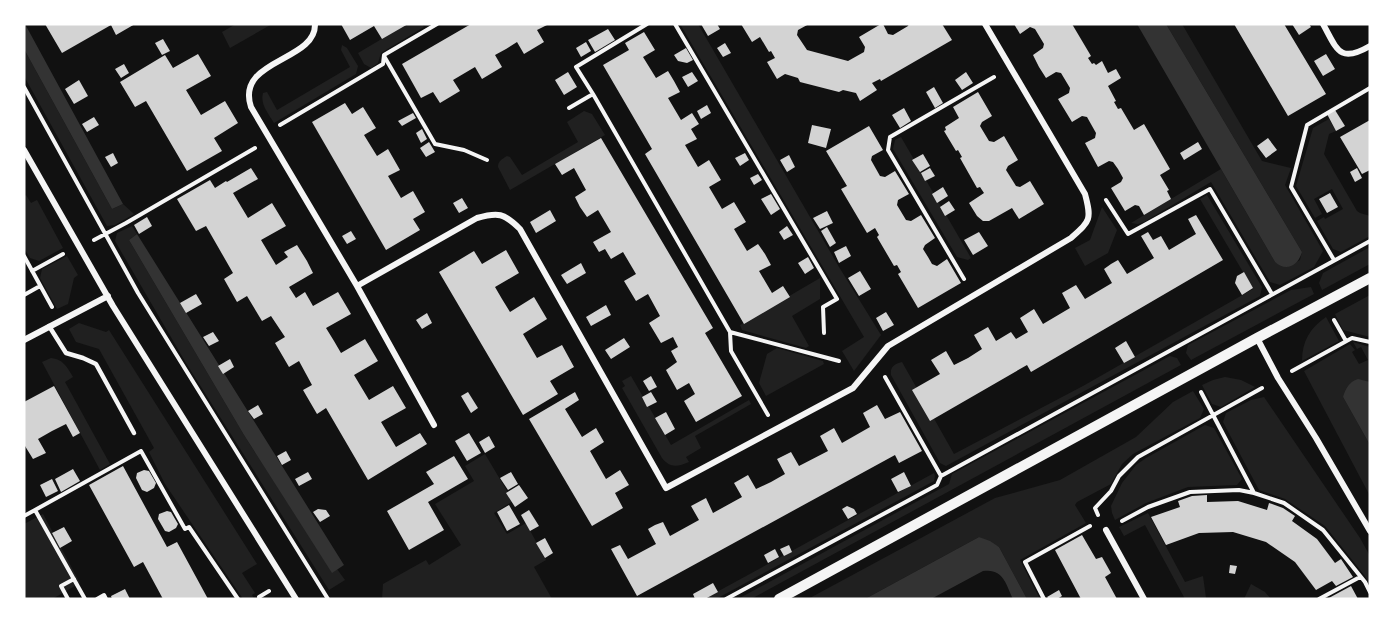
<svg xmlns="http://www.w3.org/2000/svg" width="1394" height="623" font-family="'Fira Sans',sans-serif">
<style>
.green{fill:#202020}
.water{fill:#333}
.building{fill:#d3d3d3}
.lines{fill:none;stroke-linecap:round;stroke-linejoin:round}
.path{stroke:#f5f5f5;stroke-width:4}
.service{stroke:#f5f5f5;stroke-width:4.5}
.minor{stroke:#f5f5f5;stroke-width:6}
.tertiary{stroke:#f5f5f5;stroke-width:10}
</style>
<rect width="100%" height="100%" fill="#111"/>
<path class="green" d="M236,24H272L230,48L222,32Z
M407,24H422L424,27L381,53L378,63L371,68L364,64L358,53Z
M680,24H698L839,267L881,335L854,371L842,351L864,337Z
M1166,24H1182L1262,161L1291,168L1285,185L1323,251L1314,267L1280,285L1270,282L1211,182L1144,222L1138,224L1131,223L1221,169L1275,262L1287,267L1300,260L1302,252Z
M342,45L347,48L358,66L356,74L274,123C268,113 260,104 263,93L267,92L277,110L350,67L341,50Z
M24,49L112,209L123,204L134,214L115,225L107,226L24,76Z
M584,111L592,114L605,135L510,190L498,167C498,161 502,159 507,156L510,157L522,175L578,142L567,122Z
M1329,119L1336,131L1329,134L1324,154L1357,211L1360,213L1370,216V236L1341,252L1333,249L1317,221L1324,217L1325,219L1343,209L1332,189L1314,199L1322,214L1315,218L1296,186L1313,128Z
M901,137L971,258L968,260L957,257L893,149L895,140Z
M26,195L31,203L37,200L63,248L39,261L30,258L24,248V197Z
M1207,195L1262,287L1260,296L946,466L940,463L891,375C890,367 894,364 902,362L954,454L1083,386L1253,289L1200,199Z
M1102,207L1117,230L1108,253L1085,266L1075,248L1090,240Z
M132,226L137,234L129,240L244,435L332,572L337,569L345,580L329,590L186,363L115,241L117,233Z
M1370,247V264L1322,290L1319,283L1323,273Z
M67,256L78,275L74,278L68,304L57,309L40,278L42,269Z
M820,278V299L792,316L809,346L806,348L742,330L740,325Z
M1311,287L1314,294L1191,360L1186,353L1188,345L1291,290Z
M1370,295V337L1343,330L1335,314Z
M1326,317L1339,341L1302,361C1302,341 1310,328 1326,317Z
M79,323L106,332L109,330L257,564L242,573L255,593L252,595L254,599H243L165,484L149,452L154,448L99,349L76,342L69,329Z
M1353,342L1370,347V382L1343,397L1370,445V496L1304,371L1350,344L1355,350L1352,352L1359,364L1368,360L1361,347L1357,349Z
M777,348L823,361L824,364L766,396L759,383L767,354Z
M1170,356L1177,358L1181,365L751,599H738L949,484L952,474Z
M51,358C63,359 67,367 73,377L65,382L110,464L100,470L42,362Z
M631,376L671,445L749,400L751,404L695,436L701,448L686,457L689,462C677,467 670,468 662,458L622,388L625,386L622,381Z
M1225,377L1241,380L1255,387L1221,407L1212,404L1202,385L1213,380Z
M1193,391L1204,409L1200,418L1133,454L1122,464L1111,484L1077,502L1075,505L1086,523L1020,560L1040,599H1027L999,547L979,537L865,599H808L995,498L1060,480L1136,437L1173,402Z
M1264,397L1360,538L1370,556V585L1365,576L1325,526L1285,499L1259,490L1223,422L1226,413L1251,400Z
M1205,425L1214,428L1242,479L1237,485L1188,487L1146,503L1115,520L1112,513L1111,506L1122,483L1136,465L1146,458Z
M485,454L513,501L494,513L507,534L526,523L546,560L534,567L552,599H382L383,584L426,560L429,565L461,545L435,504L474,481L465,466Z
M934,473L935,476L934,481L716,599H704Z
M1148,513L1185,582L1203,576L1206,598L1185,599L1145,525L1124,536L1119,527Z
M43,514L80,583L54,598V599H24V524Z
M1251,584L1265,592L1271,599H1244Z"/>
<path class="water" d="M24,24H25L123,204L112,209L24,49Z
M1137,24H1166L1302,252C1298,266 1286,272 1275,262Z
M137,234L344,565L332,573L244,435L129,240Z
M1358,379L1370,382V445L1343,397C1346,388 1349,382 1358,379Z
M979,537L990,541L999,547L1027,599H1013C1006,584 1003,568 983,571L931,599H865Z"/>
<path class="building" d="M45,24H135L116,35L111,25L62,53Z
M341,24H408L382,39L374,26L350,40Z
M471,24H549L537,30L544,42L524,54L517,42L506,49L495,55L502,67L482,79L475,67L453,80L460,91L440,103L433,92L421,98L402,64Z
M701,24H717L720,29L708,36Z
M741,24H809L798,30L797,35L807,50L848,61L864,52L865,47L859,37L881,24H883L888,34L893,35L908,26L909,24H942L952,40L881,81L880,79L872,83L877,90L860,101L856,93L843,90L839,92L800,82L798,78L785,74L777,79L767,62L775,58L771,51L769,52L760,37L752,42Z
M1014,24H1072L1091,56L1088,58L1092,64L1094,63L1096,65L1102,61L1108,73L1116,69L1121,78L1108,86L1116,101L1114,102L1118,109L1121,108L1134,130L1144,124L1170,169L1160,175L1169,190L1167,191L1171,199L1144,215L1139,206L1135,205L1125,211L1111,188L1121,182L1123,178L1118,169L1113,162L1109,161L1098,167L1085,143L1095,138L1096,133L1087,117L1082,116L1072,122L1058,99L1069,93L1070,88L1061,73L1056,72L1046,78L1039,67L1033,55L1043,48L1044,44L1035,29L1030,27L1020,34Z
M1234,24H1284L1326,94L1288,116Z
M1292,24H1309L1311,27L1299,35Z
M608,29L615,40L595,52L588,40Z
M644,32L655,50L643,57L656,78L668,71L674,81L680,92L668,98L681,120L692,113L699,124L691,129L697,139L685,145L698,167L709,160L721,180L709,187L722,209L734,202L746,222L734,229L747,251L758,244L765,254L771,265L759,271L772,293L783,286L790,297L744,324L645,154L652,149L603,65L629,50L625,43Z
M163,39L170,51L162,55L155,43Z
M586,42L591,51L581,57L576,48Z
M725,43L731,53L723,57L717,48Z
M686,48L693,60L687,63L678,61L674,55Z
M198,54L211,76L186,90L201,115L225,101L238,123L214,138L222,151L187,171L146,101L135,107L120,82L165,55L173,68Z
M1326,54L1335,69L1323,76L1314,61Z
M124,64L129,73L121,78L115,69Z
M568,72L577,87L564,95L555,80Z
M692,72L698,81L688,87L682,77Z
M966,72L973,83L962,90L955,80Z
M79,80L88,96L74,104L65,89Z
M934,87L943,103L935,108L926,92Z
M978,92L992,116L982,122L980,126L989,141L994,142L1004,136L1018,160L1008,166L1006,170L1016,186L1020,187L1030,181L1044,204L1019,219L1012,208L989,221H983L977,216L969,203L984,193L980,187L977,188L960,158L962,157L958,150L956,151L944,131L946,130L945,127L959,118L953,107Z
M345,103L352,114L363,107L376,128L364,135L377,156L388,149L400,170L388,176L401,198L413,191L425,212L413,219L420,230L386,250L312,122Z
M707,105L711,113L701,119L697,111Z
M904,108L911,121L900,128L892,115Z
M1335,110L1345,126L1336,131L1327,114Z
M413,113L416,118L402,126L398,121Z
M94,117L99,125L87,132L82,124Z
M1370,120V170L1362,174L1340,137Z
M812,125L831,129L826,148L808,143Z
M869,126L883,150L872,156L871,160L880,176L885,177L895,171L909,194L898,200L897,205L906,220L911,221L921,215L935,238L925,245L923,249L928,257L932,264L937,266L947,259L961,283L918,308L898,274L901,272L897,265L894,266L877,237L879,235L875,228L867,233L841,189L847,186L826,151Z
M422,129L427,139L421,143L416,133Z
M601,138L713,328L705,333L742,396L696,422L684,401L695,394L689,383L677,390L666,370L677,362L671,351L678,347L673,337L661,343L649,323L660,316L648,294L636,301L624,281L636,274L623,252L611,259L605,249L599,252L593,242L611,232L598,210L587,217L580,207L575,197L586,190L574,168L562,175L555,164Z
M1268,138L1277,150L1266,158L1257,146Z
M429,142L435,152L426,157L420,148Z
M1198,142L1202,149L1184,160L1180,153Z
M113,153L118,163L111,167L105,157Z
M745,153L749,160L740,166L735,158Z
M923,154L930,166L920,172L912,160Z
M789,155L795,167L787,172L780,160Z
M251,168L258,179L233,193L248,218L272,203L286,226L261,240L276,265L288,257L284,252L297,245L307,261L313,273L289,287L296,298L305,292L313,306L338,292L351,314L326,328L334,341L341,353L365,339L378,361L354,375L369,400L393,386L406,408L381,422L396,447L420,433L427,444L368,480L326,408L317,414L303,390L312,385L299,361L289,367L275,343L285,337L271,316L262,321L247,296L237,302L224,279L233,273L206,226L196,231L177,199L210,180L215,188L226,181L227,182Z
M930,168L935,176L925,181L921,173Z
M1357,168L1362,178L1355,182L1350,172Z
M758,174L762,180L754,185L750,178Z
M943,187L948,196L937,203L932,194Z
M1330,193L1338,207L1327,213L1319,199Z
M771,194L780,209L771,215L761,199Z
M462,198L468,208L459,213L453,203Z
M949,201L955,210L945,216L940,207Z
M550,210L556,221L536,233L530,222Z
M827,211L833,223L820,229L813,218Z
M1196,215L1223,260L1031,372L1027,365L930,421L912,390L940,374L931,360L946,351L954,365L968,358L982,349L974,335L988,327L996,341L1011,332L1016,339L1028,332L1020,318L1034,309L1043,324L1070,308L1062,293L1076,285L1085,299L1112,283L1104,269L1111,264L1118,260L1127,274L1154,258L1141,236L1148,232L1153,240L1161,236L1169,250L1196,234L1188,219Z
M147,217L152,226L139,234L134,225Z
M787,226L793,235L784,240L779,232Z
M827,227L836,243L830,247L821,231Z
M351,231L356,239L347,244L342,236Z
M979,232L988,246L973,255L964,240Z
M846,246L851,256L839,263L834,252Z
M506,250L519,273L495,287L502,299L510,312L534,297L547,319L523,334L537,358L562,345L574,367L550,381L558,394L523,415L439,272L474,251L482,264Z
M808,257L814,268L805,274L798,263Z
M581,263L586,273L567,284L561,275Z
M860,271L871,289L859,296L848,278Z
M1244,272L1253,288L1242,295L1235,283L1237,276Z
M196,294L202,304L186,313L180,303Z
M606,305L611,315L591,326L586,317Z
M886,312L894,325L883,331L876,318Z
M427,313L432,323L422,329L416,320Z
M213,332L219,341L209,346L203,337Z
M624,338L630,347L611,359L605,350Z
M1126,341L1135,357L1124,363L1115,348Z
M230,359L234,367L223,374L218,366Z
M651,376L657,387L649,391L643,381Z
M54,386L80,433L73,437L66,424L52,431L38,439L46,453L33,459L25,446L24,447V402Z
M468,392L478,408L471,413L461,396Z
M575,392L579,400L565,409L582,437L596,428L604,442L590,451L606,479L620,470L629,485L615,493L623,508L592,526L529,419Z
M651,392L657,402L647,407L642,397Z
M258,405L263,414L254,419L248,411Z
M877,405L885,419L900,412L922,451L899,463L895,455L637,596L611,549L620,545L628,559L656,544L648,529L655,525L663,522L670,536L699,520L691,506L706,498L713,513L742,497L734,483L748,475L756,489L771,482L785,474L777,459L791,452L799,466L828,451L820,436L834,428L842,443L870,427L863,413Z
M666,412L675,429L665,435L655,418Z
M469,433L481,453L467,461L455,441Z
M489,436L495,447L485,453L479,442Z
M286,451L291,460L282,465L277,456Z
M454,456L468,479L428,502L444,530L409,550L387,511L434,484L426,472Z
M123,466L167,547L177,542L208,599H163L143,562L134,567L89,485Z
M73,469L80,481L61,492L55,479Z
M144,470L149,471L156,483L154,488L147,492L142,490L136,478L137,473Z
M308,472L312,479L299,486L295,479Z
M511,472L518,484L508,490L500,478Z
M904,472L911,486L898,492L891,479Z
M52,479L58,491L46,497L40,485Z
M519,485L528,498L515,507L506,493Z
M1207,495V502L1238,501L1267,510L1269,503L1283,508L1295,516L1292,521L1317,539L1335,563L1341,559L1353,577L1336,586L1332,581L1316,590L1295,562L1266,542L1233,532L1199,533L1166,545L1151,517L1180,507L1178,501L1192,496Z
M509,505L520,524L507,531L497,512Z
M847,506L854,509L857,514L848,519L842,509Z
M318,509L326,510L330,516L320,522L313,512Z
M529,510L539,526L530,531L521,515Z
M167,511L171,512L178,524L176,528L169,532L165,531L158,519L159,514Z
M64,527L72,541L60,548L52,533Z
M1082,535L1096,559L1102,557L1111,573L1105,577L1117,599H1081L1055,550Z
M545,538L553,553L545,558L536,543Z
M789,545L792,552L784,556L780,549Z
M775,549L779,557L768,563L764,555Z
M1230,565L1237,566L1235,574L1229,573Z
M713,583L718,592L705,599H695L693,594Z
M1351,586L1358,599H1327Z
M125,589L130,599H112L111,596Z
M1059,590L1062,596L1057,599H1049L1047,597Z"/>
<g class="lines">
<path class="path" d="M675,24L837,299L823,307L824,333
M384,56L435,144L464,150L487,160
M24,87L138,293L328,599
M593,94L576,67L647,24
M569,108L593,94L730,332L839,361
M280,125L383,64L384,55L437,24
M1106,200L1128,234L1210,189L1272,294
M94,240L126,223L255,148
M24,256L52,307
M1334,260L1291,187L1307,125L1370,88
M32,271L63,254
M964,279L888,150L890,137L994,77
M24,295L40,286
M1334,320L1346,341
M730,332L731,351L768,415
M1292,371L1352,338L1370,342
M885,377L941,476
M1201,392L1254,493
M141,451L185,529L189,527L238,599
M1098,515L1095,508L1111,491L1119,476L1138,457L1262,388
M24,516L35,510
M1122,521L1148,507L1190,492L1239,490L1254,493L1284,503L1323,530L1365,582L1370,592
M68,599L61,586L74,579
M85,599L35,510L141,451
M97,599L104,595L106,599
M260,599L259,597L269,591
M726,599L937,485L941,476L1370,241
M1044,599L1025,562L1090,526
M1319,599L1360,577"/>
<path class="service" d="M49,326L66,353L83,358L96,364L134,433"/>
<path class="minor" d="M315,24C316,62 235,59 251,107L357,286L434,425
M1323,24C1337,49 1339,64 1370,46
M24,150L113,306L296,599
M357,286L477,218C498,212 504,213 520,229L666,488L853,388L888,346L1071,238C1090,221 1092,220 1085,194L985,24
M1257,338L1278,378L1316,438L1370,531
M24,340L108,296
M1106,530L1144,599"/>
<path class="tertiary" d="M779,599L1257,338L1370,278"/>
</g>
<rect width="1394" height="623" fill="none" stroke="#ffffff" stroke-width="51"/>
</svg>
